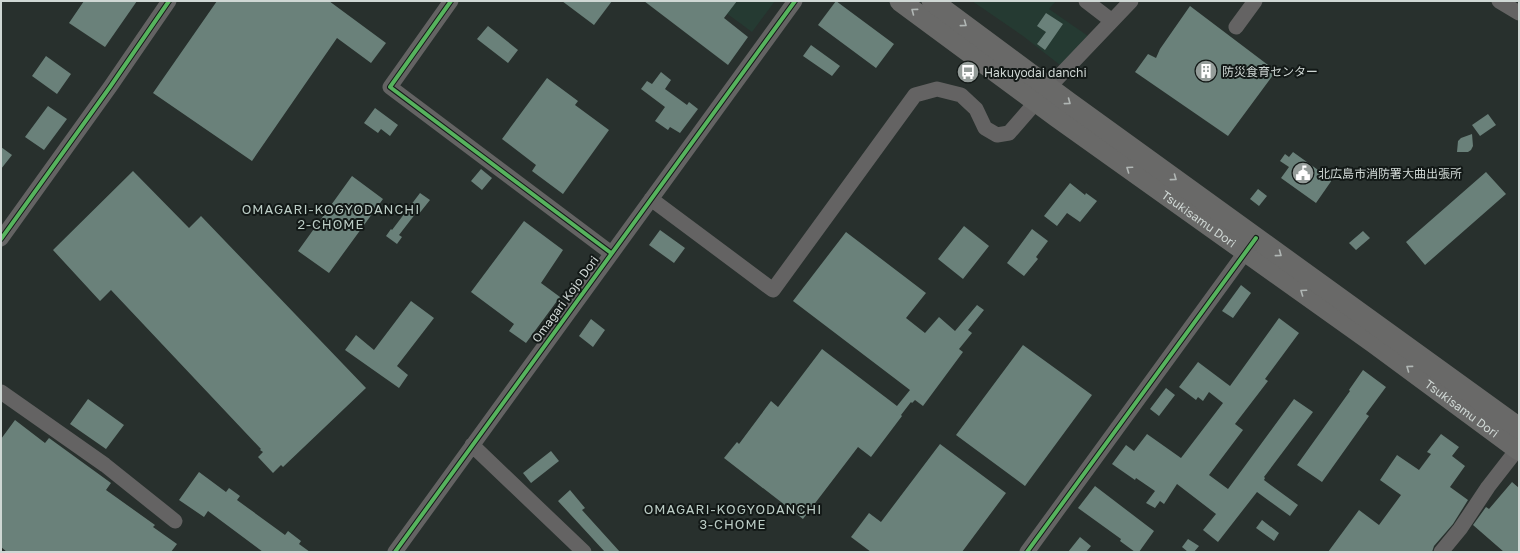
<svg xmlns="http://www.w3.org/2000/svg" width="1520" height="553" font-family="'Golos Text','Noto Sans JP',sans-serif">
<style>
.built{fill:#253a32}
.building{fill:#6a817a}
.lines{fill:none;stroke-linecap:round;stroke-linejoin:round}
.minor{stroke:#646363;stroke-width:15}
.highway{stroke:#696968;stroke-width:21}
.cycleway-casing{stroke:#131917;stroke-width:6}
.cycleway{stroke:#56b35d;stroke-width:4}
.oneway{stroke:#b0b6b4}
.labels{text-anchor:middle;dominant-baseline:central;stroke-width:4;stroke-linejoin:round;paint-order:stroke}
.poi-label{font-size:12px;fill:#cfd7d4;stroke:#131917;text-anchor:start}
.street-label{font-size:12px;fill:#cfd7d4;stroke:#131917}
.neighbourhood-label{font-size:13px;letter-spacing:1px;fill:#bbccc5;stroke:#131917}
</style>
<rect width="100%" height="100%" fill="#28302d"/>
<path class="built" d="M710,1H775L752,32Z
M972,1H1056L1049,9L1088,36L1060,65L1023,36Z"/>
<path class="building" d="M84,1H137L105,47L69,23Z
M217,1H329L386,43L371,63L337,38L252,161L153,93Z
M562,1H612L594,25Z
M644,1H737L724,18L748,37L728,65Z
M836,1L894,44L876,68L818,25Z
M1190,6L1276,71L1228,136L1135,72L1148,54L1156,58L1160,49Z
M1046,13L1063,24L1045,50L1037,44L1046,32L1037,26Z
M488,26L518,50L508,63L477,39Z
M811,45L840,66L832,76L803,56Z
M46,56L71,74L57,94L32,76Z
M661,72L671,80L665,89L687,105L689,102L698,109L680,133L670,127L668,130L655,121L665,107L641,89L647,81L652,84Z
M547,78L578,101L575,105L609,130L563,194L532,171L536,165L502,139Z
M48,106L67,119L44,150L25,137Z
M375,108L398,125L390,136L381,129L378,133L364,123Z
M1488,114L1496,125L1480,136L1472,125Z
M1472,134L1473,146L1471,150L1468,152H1457L1458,141L1461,138Z
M1,147L12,155L1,169Z
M1293,152L1332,180L1316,203L1281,178L1289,167L1280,161L1285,154L1289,157Z
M481,169L492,178L482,190L471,181Z
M133,171L189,228L201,216L366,388L283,467L281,465L273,473L258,457L263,452L260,450L261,449L111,290L100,301L53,250Z
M1486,172L1506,194L1425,265L1406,242Z
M352,176L383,199L329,273L298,251Z
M1070,183L1085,195L1086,193L1097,201L1080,222L1067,213L1057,226L1044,216Z
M1258,189L1267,196L1259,206L1250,199Z
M420,193L430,200L418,215L416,213L399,235L402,237L397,244L386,236L391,229L392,230Z
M524,221L563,250L541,283L560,297L526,343L509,331L514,324L471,292Z
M964,226L989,246L963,279L938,259Z
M1032,229L1048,241L1036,257L1038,259L1024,276L1007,263Z
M660,230L685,248L674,263L649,245Z
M1363,231L1370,238L1356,250L1349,243Z
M846,232L926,293L906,318L925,333L939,317L955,331L977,305L984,310L968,330L972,333L959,349L963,352L923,406L915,400L912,403L911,402L901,415L902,416L871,457L858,447L803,519L724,458L737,442L739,444L771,401L778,407L822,349L897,406L910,390L793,301Z
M1241,285L1251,293L1233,318L1222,311Z
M411,301L434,318L397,366L408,375L399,388L345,350L356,335L374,350Z
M1279,318L1299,333L1265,379L1268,381L1235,424L1243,430L1209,475L1228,489L1294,399L1313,412L1264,477L1265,478L1264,480L1298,505L1290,516L1257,492L1218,542L1203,530L1216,514L1177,484L1164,504L1160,501L1155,508L1146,503L1155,491L1136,478L1135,480L1112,464L1126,445L1134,451L1147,434L1181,458L1223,403L1209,392L1203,401L1198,397L1196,400L1179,387L1198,362L1230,386Z
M591,319L605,330L593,347L579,336Z
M1023,345L1092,395L1025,486L956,435Z
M1363,370L1386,387L1366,414L1369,416L1322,482L1297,465L1350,391L1349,390Z
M1166,388L1175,395L1159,416L1150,409Z
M88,399L124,425L106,449L70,424Z
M15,420L45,443L49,438L111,483L106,490L155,525L153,527L177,544L171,552H7L1,547V439Z
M1441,434L1459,447L1452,456L1465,466L1450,487L1468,500L1453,524L1434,546L1432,552H1328L1359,510L1379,525L1401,495L1380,480L1397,455L1419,470L1431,454L1427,452Z
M940,444L1006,493L962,552H871L851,537L869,513L881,522Z
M551,451L559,461L531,483L523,473Z
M199,472L226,492L229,488L240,496L237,500L285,535L288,531L301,541L299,544L310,552H263L208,511L204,517L179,500Z
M1512,482L1519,488V552H1504L1473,525L1486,507L1489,509Z
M1095,486L1154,531L1139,552H1135L1120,541L1121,539L1078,508Z
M570,490L585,508L582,510L620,552H605L558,501Z
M1262,520L1279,533L1274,541L1256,528Z
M1080,537L1091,546L1086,552H1068Z
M1188,539L1199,546L1194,552H1188L1182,547Z"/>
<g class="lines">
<path class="minor" d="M451,1L390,87L611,253
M1086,1L1112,21
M1499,1L1519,13
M1236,27L1255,1
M651,199L773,290L915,95L937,89L961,95L976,109L985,128L997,135L1009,133L1049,87L1131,1
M1,239L110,87L169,1
M1,392L105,465L175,521
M472,445L584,552
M395,552L795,1
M1027,552L1252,243
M1441,552L1460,529L1488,487L1519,447"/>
<g class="highway">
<path id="s1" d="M900,1L1057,117L1374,343L1519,450"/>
<path d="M932,1L1068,102L1519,428"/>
</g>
<g class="cycleway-casing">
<path id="cycleway" d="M451,1L390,87L611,253
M1,239L110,87L169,1
M395,552L795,1
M1027,552L1256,238"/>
</g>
<use href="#cycleway" class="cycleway"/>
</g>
<defs><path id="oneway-chevron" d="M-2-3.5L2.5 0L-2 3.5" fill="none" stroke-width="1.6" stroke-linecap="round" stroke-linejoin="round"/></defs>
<g class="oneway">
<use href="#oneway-chevron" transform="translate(914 11) rotate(-143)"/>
<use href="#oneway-chevron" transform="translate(964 24) rotate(36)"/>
<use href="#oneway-chevron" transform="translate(1068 102) rotate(37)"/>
<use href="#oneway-chevron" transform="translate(1129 169) rotate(-145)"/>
<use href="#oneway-chevron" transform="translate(1174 178) rotate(36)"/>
<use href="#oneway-chevron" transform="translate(1279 254) rotate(36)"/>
<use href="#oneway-chevron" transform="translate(1303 292) rotate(-145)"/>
<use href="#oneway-chevron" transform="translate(1409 368) rotate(-144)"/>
</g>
<defs>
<g id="building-disc" transform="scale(1.15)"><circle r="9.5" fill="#959d9a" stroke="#131917"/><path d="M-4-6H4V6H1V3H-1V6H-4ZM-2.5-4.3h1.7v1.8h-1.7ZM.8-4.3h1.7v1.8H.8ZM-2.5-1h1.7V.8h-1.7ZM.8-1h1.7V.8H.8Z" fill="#fff"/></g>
<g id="bus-disc" transform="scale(1.15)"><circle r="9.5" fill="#959d9a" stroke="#131917"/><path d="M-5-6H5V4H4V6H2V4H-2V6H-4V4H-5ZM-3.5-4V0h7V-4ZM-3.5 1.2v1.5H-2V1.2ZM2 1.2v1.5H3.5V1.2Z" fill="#fff"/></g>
<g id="civic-disc" transform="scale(1.15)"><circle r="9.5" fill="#959d9a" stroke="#131917"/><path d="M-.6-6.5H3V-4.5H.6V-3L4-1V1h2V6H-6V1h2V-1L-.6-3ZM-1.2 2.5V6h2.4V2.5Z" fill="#fff"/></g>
</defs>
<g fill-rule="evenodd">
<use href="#building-disc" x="1206" y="71"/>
<use href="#bus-disc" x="968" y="72"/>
<use href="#civic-disc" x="1303" y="173"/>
</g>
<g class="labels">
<g class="poi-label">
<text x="1222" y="71">防災食育センター</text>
<text x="984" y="72">Hakuyodai danchi</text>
<text x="1318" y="173">北広島市消防署大曲出張所</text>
</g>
<g class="street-label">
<text stroke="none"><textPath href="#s1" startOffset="370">Tsukisamu Dori</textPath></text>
<text transform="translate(565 299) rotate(-54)">Omagari Kojo Dori</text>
<text stroke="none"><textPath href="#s1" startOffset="694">Tsukisamu Dori</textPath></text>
</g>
<g class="neighbourhood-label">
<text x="331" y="209">OMAGARI-KOGYODANCHI<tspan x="331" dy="15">2-CHOME</tspan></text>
<text x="733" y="509">OMAGARI-KOGYODANCHI<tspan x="733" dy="15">3-CHOME</tspan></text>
</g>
</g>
<rect width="1520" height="553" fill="none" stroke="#cfd7d4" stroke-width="4"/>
</svg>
